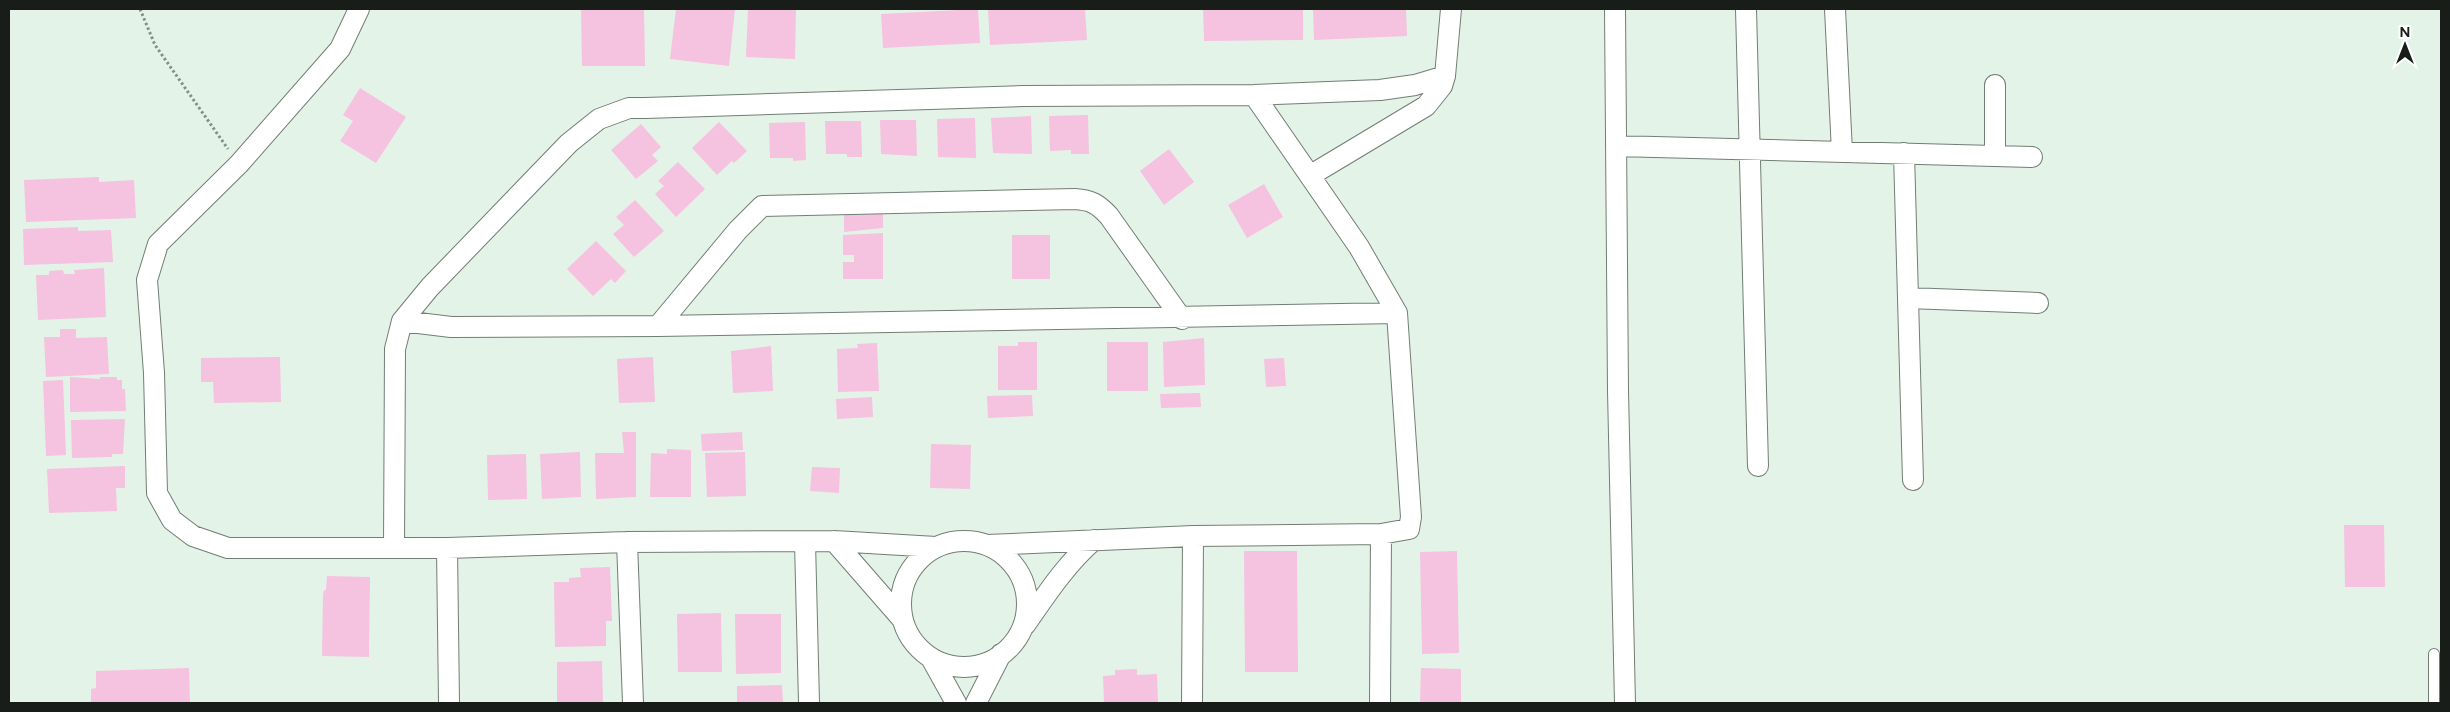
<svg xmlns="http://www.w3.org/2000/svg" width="2450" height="712" font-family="Figtree,sans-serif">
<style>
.building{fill:#f5c2df}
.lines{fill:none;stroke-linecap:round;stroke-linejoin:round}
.lane-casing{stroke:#717e74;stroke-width:12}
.street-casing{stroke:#717e74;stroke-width:22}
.path{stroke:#858f87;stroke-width:3;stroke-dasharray:2.5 2.5;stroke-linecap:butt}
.lane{stroke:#fff;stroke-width:10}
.street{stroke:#fff;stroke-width:20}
</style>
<rect width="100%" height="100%" fill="#e4f3e8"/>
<path class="building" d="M581,9H644L645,66H582Z
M676,9H735L729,66L670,59Z
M748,9H796L795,59L746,57Z
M978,9L980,43L883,48L881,14Z
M988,9H1085L1087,40L990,45Z
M1203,9H1303V40L1204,41Z
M1313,9H1406L1407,36L1314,40Z
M360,88L406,117L376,163L340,141L353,121L343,115Z
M1088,115L1089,154H1071V150L1050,151L1049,116Z
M1031,116L1032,154L993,153L991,118Z
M975,118L976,158L938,157L937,119Z
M880,120H916L917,156L881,154Z
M825,121H861L862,157H847V154H826Z
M719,122L747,151L734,163L732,161L717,175L692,148Z
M805,122L806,160L793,161V158H770L769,123Z
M641,124L661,147L652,155L658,161L636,179L611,150Z
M1169,149L1194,182L1164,205L1140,171Z
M678,162L705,189L676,217L655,194L664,186L658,181Z
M99,177V182L134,180L136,218L26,222L24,180Z
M1264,184L1283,217L1247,238L1228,205Z
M635,200L664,231L634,257L613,234L624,225L616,217Z
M883,214V228L844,232V215Z
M78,227V231L111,230L113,262L24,265L23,229Z
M883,233V279H843V262H854V255H843V235Z
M1012,235H1050V279H1012Z
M596,241L626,271L615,283L611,279L593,296L567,269Z
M104,268L106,317L38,320L36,275H49V271L63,270L64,274H75L74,270Z
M60,329H76V338L107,337L109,374L46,377L44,337H60Z
M1204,338L1205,385L1164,387L1163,342Z
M1018,342H1037V390H998V346H1018Z
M1107,342H1148V391H1107Z
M877,343L879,391L838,392L837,349L858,348L857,344Z
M771,346L773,391L733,393L731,351Z
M280,357L281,402L214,403L213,382H201V358Z
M653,357L655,402L619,403L617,359Z
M1284,358L1286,386L1266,387L1264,359Z
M70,377L100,379V377H117V380H122V389H125L126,411L70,412Z
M63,380L66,455L46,456L43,381Z
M1200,393L1201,407L1161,408L1160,394Z
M1032,395L1033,416L988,418L987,396Z
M872,397L873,417L837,419L836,399Z
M125,419L123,454H112V457L72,458L71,420Z
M622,432H636V497L596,499L595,453H624Z
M742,432L743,450L702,451L701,434Z
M931,444L971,445L970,489L930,488Z
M667,449L691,450V497H650L651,453L667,454Z
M580,452L581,497L542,499L540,454Z
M745,452L746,496L707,497L705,453Z
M526,454L527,499L488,500L487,455Z
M125,466V488H116L117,511L49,513L47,469Z
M812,467L840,468L839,493L810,491Z
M2344,525H2384L2385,587H2345Z
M1244,551H1297L1298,672H1245Z
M1457,551L1459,653L1422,654L1420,552Z
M610,567L612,621H606V646L555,647L554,582H569V578L581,577L580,568Z
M327,576L370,577L369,657L322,656L323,595L324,590H326Z
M721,613L722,672H678L677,614Z
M735,614H781V673L736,674Z
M602,661L603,703H557V662Z
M189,668L190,703H91V689L96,688V671Z
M1421,668L1461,669V703H1420Z
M1137,669V675L1157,674L1158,703H1104L1103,676L1115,675V670Z
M782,685L783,703H737V686Z"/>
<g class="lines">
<g class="lane-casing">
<path id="lane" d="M2434,654V703"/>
</g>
<g class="street-casing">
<path id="street" d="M359,9L340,49L239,164L158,244L147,280L154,373L157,493L172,520L193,536L228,548H447L627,542L834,541L936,547
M1615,9L1618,391L1625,703
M1746,9L1758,466
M1835,9L1842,152
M1995,85V156
M1616,146L2032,157
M1904,153L1913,480
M1311,175L1426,106L1442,86L1445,76L1451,9
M1908,298L2038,303
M402,321L451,327L658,326L1397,313
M658,326L738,230L762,206L1075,199C1091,200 1098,204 1109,216L1182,319
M834,541L902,619
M901 604a63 63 0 1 1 126 0a63 63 0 1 1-126 0Z
M627,542L633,703
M805,542L809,703
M987,545L1193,536L1381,534L1409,529L1411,517L1397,313L1359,247L1254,95
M394,548L395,349L402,321L430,287L569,143L599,119L629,108H645L1023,96L1254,95L1380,90L1415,85L1445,76
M447,548L449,703
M1025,625C1046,595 1066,564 1094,540
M931,658L956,703
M976,703L1001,654
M1192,703L1193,536
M1380,703L1381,534"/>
</g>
<path class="path" d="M140,9L155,45L228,149"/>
<use href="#lane" class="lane"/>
<use href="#street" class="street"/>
</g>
<rect width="2450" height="712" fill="none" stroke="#181d19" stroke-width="20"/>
<g transform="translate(2405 45)" stroke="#ffffff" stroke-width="4" paint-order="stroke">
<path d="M0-4L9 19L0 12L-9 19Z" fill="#181d19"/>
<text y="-8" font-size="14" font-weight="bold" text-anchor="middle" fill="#181d19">N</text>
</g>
</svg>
